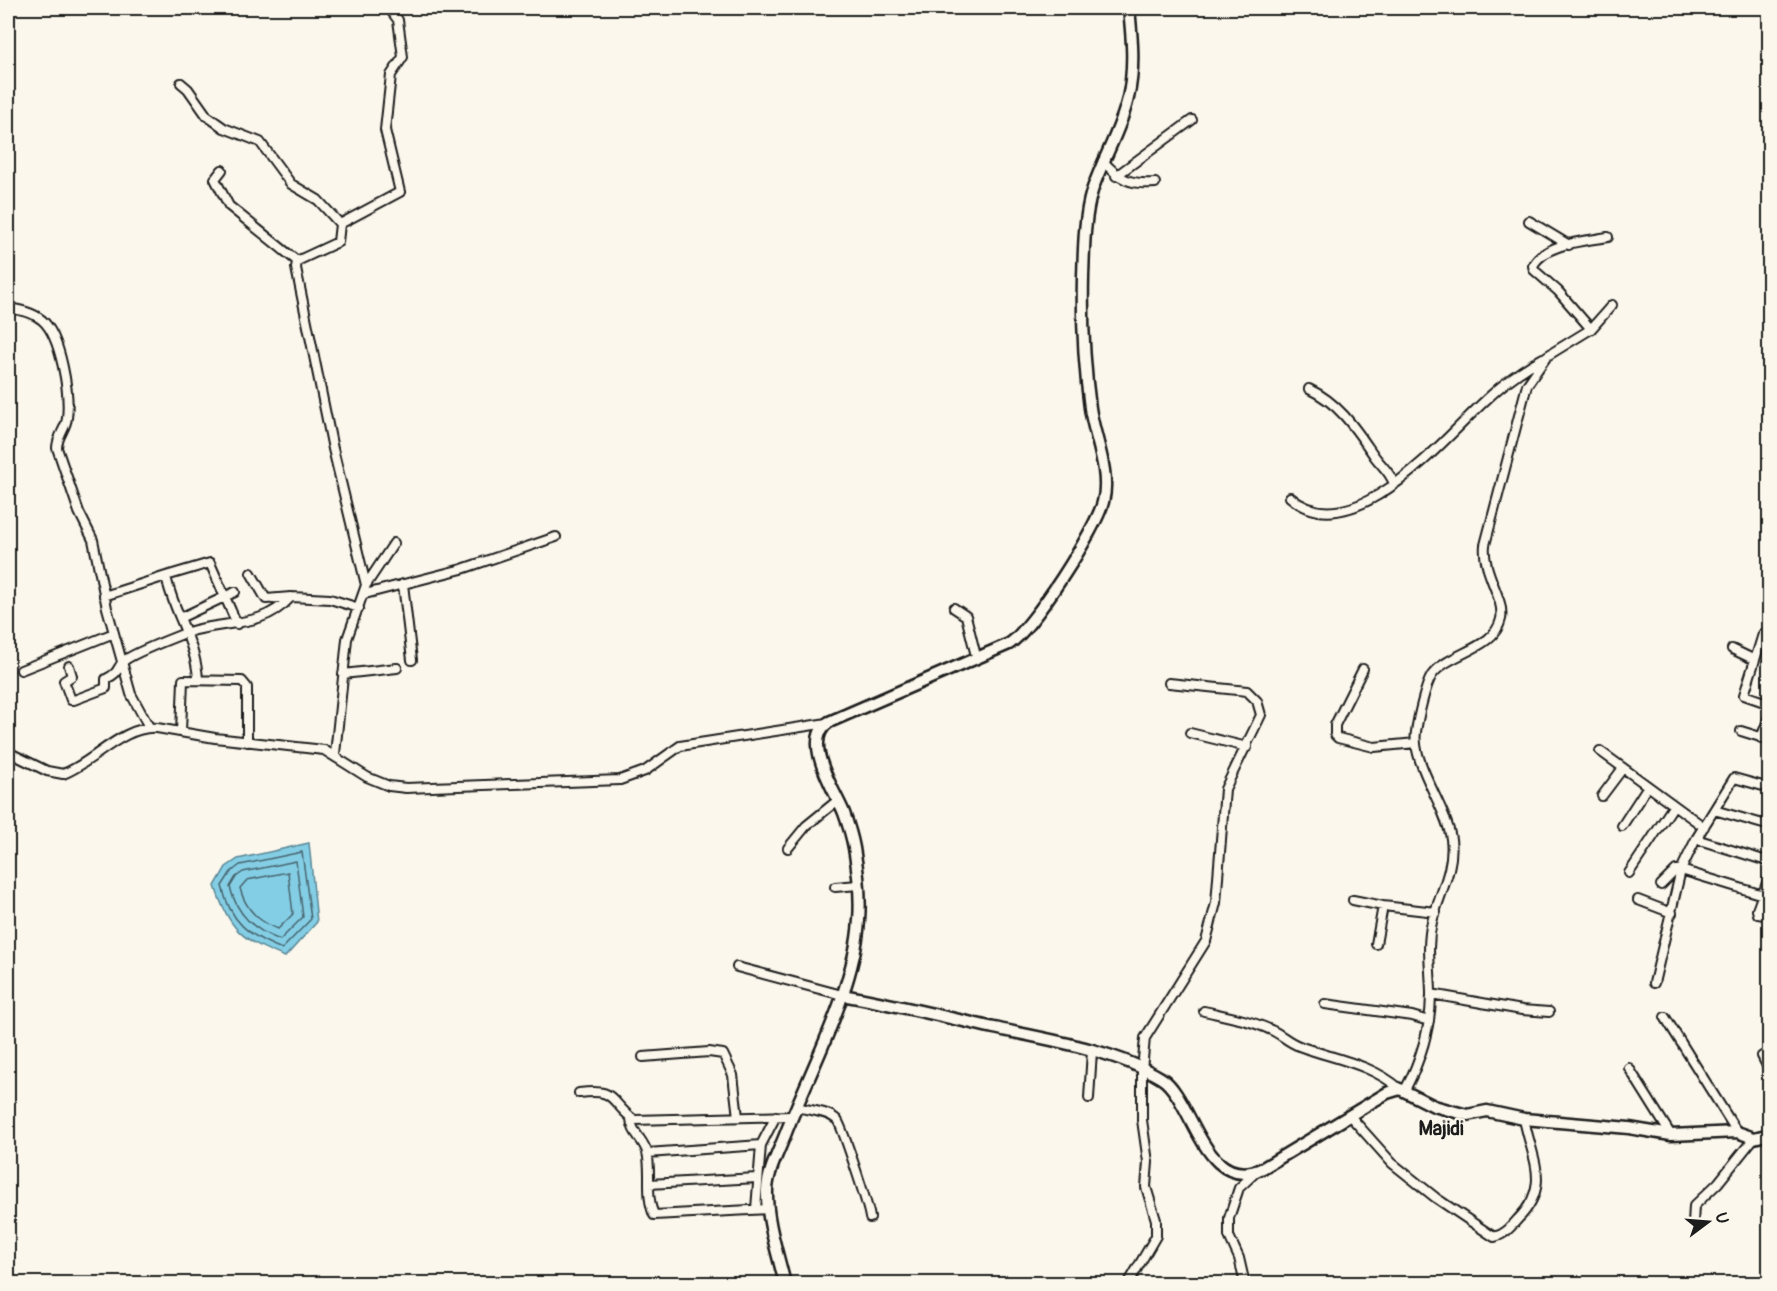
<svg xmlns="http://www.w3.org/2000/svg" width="1777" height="1291" font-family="Pangolin,sans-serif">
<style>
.water{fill:#84cee5;stroke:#5a8795;stroke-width:1.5}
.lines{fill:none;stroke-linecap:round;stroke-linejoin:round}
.shore{stroke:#46636c;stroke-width:1.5}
.street-casing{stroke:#1c1c1c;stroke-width:12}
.secondary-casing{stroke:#1c1c1c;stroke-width:15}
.street{stroke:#fbf7ec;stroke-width:8}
.secondary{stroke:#fbf7ec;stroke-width:10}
.labels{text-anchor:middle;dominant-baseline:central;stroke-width:4.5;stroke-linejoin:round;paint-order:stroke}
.quarter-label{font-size:20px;font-weight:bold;fill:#1c1c1c;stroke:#fbf7ec}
</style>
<rect width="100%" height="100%" fill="#fbf7ec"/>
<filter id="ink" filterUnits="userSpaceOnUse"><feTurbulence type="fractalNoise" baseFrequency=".0167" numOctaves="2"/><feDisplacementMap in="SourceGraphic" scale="12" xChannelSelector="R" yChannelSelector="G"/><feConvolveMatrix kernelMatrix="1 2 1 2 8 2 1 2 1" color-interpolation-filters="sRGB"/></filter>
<g filter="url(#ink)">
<path class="water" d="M309,843L317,922L285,957C242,940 229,930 215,886L226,867L238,859Z"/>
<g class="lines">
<path class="shore" d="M302,852L311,919L282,949C249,936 230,922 222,886L231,872L240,865Z
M296,861L303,917L280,940C254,930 237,915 230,887L236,877L243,872Z
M288,872L293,914L278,929C259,922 245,908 240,888L247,880Z"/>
<g class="street-casing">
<path id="street" d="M181,83L188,89L207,116L224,128L260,142L291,184L318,200L340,224L338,242L297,261L296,268L333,449L366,585L347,639L335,754
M1103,161C1119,179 1130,185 1155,183
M222,170L215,179L229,206L297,261
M1116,176L1192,120
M1529,221L1569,245
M340,224L400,192L385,130L391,75L403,57L398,20L389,8
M8,308C20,310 32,312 42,320C61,336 70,394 67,418C66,429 57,436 57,448L79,512L93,540L107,608L131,694L149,727
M1591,329L1558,291L1534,270L1533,266C1544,243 1586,241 1608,237
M1309,389C1339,403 1355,428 1373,454C1380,465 1390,471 1394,484
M1290,497C1353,552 1445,437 1488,398C1505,382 1523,369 1543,358
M251,573L266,599L291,597
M403,584L412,660
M366,585L394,543
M365,594L462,569L556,537
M104,596L166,576
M954,608L966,616L976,656
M180,618L235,592
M1763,634L1744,695L1770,704
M1732,649L1755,660
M69,666L72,676L64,681L71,700H74L106,688V679C121,672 116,667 125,660C135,653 175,637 188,632C225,620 262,629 291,597L330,599L359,608
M1363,669L1335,725V735L1338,738L1374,747L1416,743
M21,670L114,633
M343,674L397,668
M198,679C196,642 173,612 166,576L210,563L237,624
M1741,731L1770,740
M181,732L183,680L242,681L247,687V742
M1190,733L1247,747
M1761,738L1770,715
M1600,751L1704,827
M8,752L47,771L63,774C93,763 123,725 157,728L215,738L324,750L367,777L389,786L406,788L620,780L645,771L680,746L827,723
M1602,796L1623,768
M1714,810L1763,824
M1622,826L1648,786
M1696,839L1734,778L1770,788
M788,848L806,826L838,800
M1629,873L1674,805
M1768,880L1757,910L1758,914L1770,916
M1661,885L1676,870H1681L1696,839L1770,862
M835,887L858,885
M1353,900L1383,906L1436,912
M1638,900L1672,913
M1376,944L1383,906
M737,967L842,995
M1654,983L1681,870L1763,895
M1431,994L1522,1010L1549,1012
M1325,1004L1412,1016L1429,1021
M1204,1011C1226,1016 1250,1020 1271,1030C1281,1034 1288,1042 1299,1046C1334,1059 1370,1063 1400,1089
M1665,1017L1737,1132
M1762,1056L1770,1072
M643,1057L709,1052L723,1054L733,1075L738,1117
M1629,1068L1671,1135
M1405,1090C1420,1062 1431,1027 1431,995C1431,970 1426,947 1432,922C1439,895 1455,868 1451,839C1447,808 1411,762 1416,732C1418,718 1425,686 1432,675C1449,652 1494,650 1501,619C1505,598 1482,573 1485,545L1527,385L1547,356L1591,329L1612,305
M579,1093C617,1088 608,1100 634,1120L792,1116
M1089,1098L1092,1051
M796,1107C808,1110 828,1111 837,1120C842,1125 869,1208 870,1218
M1350,1116L1392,1163L1436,1198L1494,1237C1504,1235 1510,1228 1517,1220C1552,1185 1532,1160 1524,1119
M631,1118C631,1132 643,1139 647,1152C652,1172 645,1195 654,1215L769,1209
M761,1145L776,1116
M647,1153L761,1145L756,1209
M649,1184L757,1178
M1693,1223L1694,1206L1718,1183L1754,1138
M1128,1284L1156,1236V1220L1146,1187L1148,1162L1142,1120V1070L1145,1038L1206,941L1216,903L1225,789L1261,715L1257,701L1247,691L1169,683
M1245,1284L1239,1258L1229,1236V1218L1239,1188L1256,1172"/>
</g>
<g class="secondary-casing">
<path id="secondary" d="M842,995C894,1004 944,1017 994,1028C1046,1039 1115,1050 1161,1078C1193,1097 1204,1196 1263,1168L1387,1093L1400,1089L1434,1106L1467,1115L1487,1111L1524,1119L1629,1128L1671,1135L1737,1132L1754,1138L1770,1134
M785,1284C778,1254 766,1220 767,1190C768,1170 780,1149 787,1130C812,1066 855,988 859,920C861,897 858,871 854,848C852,837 848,824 844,813C836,792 800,741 829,722L1009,644C1032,629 1096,530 1103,502C1111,472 1094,437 1090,408C1084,364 1082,321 1083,277C1084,249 1084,217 1092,191C1102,160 1121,130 1128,98C1135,68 1132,38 1129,8"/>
</g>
<use href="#street" class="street"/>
<use href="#secondary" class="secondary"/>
</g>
</g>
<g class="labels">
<g class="quarter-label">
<text x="1441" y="1128">Majidi</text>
</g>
</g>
<rect width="1777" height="1291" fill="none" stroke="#fbf7ec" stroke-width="30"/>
<rect x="15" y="15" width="1747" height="1261" fill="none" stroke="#1c1c1c" stroke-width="2" filter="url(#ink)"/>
<g transform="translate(1708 1222) rotate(74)" stroke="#fbf7ec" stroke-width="4.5" paint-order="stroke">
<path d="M0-4.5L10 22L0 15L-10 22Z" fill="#1c1c1c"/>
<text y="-9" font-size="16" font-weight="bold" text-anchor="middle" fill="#1c1c1c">U</text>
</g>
</svg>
